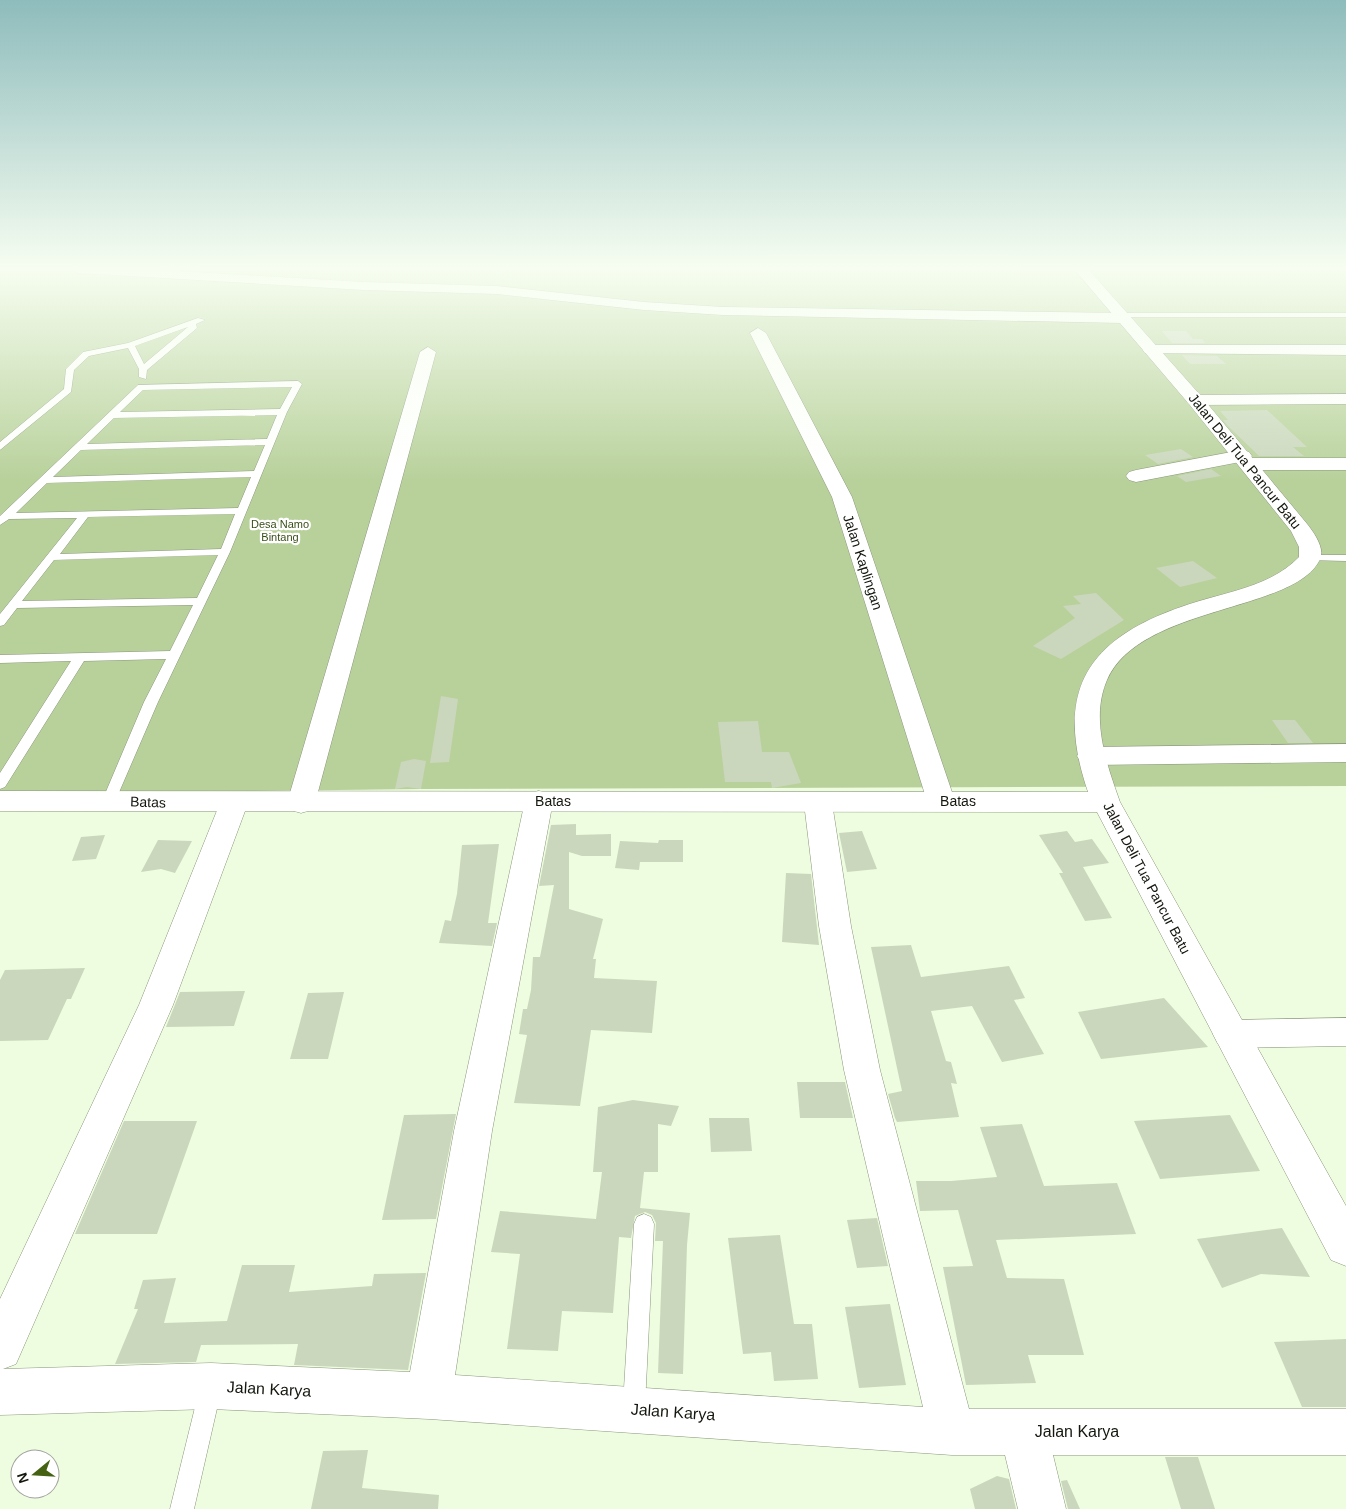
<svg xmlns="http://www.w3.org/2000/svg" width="1346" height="1509" font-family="Helvetica,sans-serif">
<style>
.green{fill:#b8d19b}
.building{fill:#cad7bc}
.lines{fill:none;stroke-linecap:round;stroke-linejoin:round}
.lane-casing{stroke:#89957b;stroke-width:1}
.street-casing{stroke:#89957b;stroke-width:1}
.secondary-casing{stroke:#89957b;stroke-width:1}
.lane{fill:#fff;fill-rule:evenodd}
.street{fill:#fff;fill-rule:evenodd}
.secondary{fill:#fff;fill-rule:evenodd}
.labels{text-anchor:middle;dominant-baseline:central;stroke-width:4.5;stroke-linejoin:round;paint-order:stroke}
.far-park-label{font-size:11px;fill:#394e17;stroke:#fff}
.street-label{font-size:14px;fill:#13170d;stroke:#fff}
.near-street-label{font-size:16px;fill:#13170d;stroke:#fff}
</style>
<rect width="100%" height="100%" fill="#eefcdf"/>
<path class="green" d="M0,269H1346V786L421,789L0,794Z"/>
<path class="building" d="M1162,331H1186L1193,339H1202L1205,343H1172Z
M1182,355L1217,356L1226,364H1190Z
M1267,410L1307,447H1293L1304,456H1259L1229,427L1223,420H1228L1220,411Z
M1181,449L1193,457L1158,464L1145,455Z
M1211,469L1221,476L1186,482L1177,476Z
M1193,561L1217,578L1180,587L1156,568Z
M1096,593L1124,620L1061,659L1033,646L1075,618L1063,606L1081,604L1073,596Z
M441,696L458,699L449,762L430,763Z
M1272,720H1295L1313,743H1288Z
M758,721L762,752H789L801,783L772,788L771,782H725L718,722Z
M414,759L426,761L421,789L407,787L395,789L401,762Z
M576,824V835L611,834V856H582L569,852V909L603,919L593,959H596L594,978L657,981L652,1033L591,1030L580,1106L514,1103L527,1035L519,1034L523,1009H527L531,990L533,957H540L554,885L539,886L551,825Z
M862,831L877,869L847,872L839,833Z
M1067,831L1075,842L1092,839L1109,863L1083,867L1112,918L1085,921L1059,873H1063L1039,835Z
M105,835L96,859L72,861L81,837Z
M158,840L192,841L175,873L161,869L141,872Z
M659,840H683V862H640L639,870L615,868L620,841L658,843Z
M499,844L488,923H497L492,946L439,943L445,920L451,921L457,894L462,845Z
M786,873L811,874L819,945L782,942Z
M911,945L921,977L1009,966L1025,998L1014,1000L1044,1054L1002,1062L972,1006L931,1011L946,1061L951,1062L957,1084L951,1083L959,1117L897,1122L895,1118L888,1094L902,1091L871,947Z
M85,968L71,999H67L48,1040L0,1041V980L5,970Z
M245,991L234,1026L166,1027L180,992Z
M344,992L328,1059H290L308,993Z
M1164,998L1208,1047L1101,1059L1078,1012Z
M797,1082H845L853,1118H800Z
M633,1100L679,1106L671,1126L658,1124V1172H644L640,1208L690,1213L687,1245L683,1374L658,1373L663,1241H655L656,1223L652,1215L645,1212L635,1216L631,1238L619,1237L613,1313L562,1311L558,1351L507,1349L520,1254L491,1252L500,1211L596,1219L602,1172H593L598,1107Z
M456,1114L436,1219L382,1220L404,1115Z
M1230,1115L1260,1171L1160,1179L1134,1121Z
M709,1118H749L752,1151L711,1152Z
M124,1121H197L157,1234H75Z
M1022,1124L1044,1186L1117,1183L1136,1234L996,1240L1007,1278L1064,1279L1084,1355H1028L1036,1383L966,1385L943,1267L973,1266L958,1210L920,1211L916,1181H951L997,1177L980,1127Z
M877,1218L888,1266L857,1268L847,1220Z
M1282,1228L1310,1277L1261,1274L1222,1288L1197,1239Z
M780,1235L794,1324H812L818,1379L774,1381L771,1352L743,1354L728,1238Z
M242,1265H295L289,1292L372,1286L374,1274L426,1273L408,1370L294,1365L298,1344L201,1345L196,1362L115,1364L138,1309H134L143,1280L176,1278L164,1323L227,1321Z
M890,1304L906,1385L859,1388L845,1307Z
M1346,1339V1407H1302L1274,1342Z
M368,1450L362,1488L439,1495L438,1509H311L323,1451Z
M1165,1457H1198L1215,1509H1181Z
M997,1476L1009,1479L1016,1509H975L970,1489Z
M1067,1480L1080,1509H1068L1061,1481Z"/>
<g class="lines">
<g class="lane-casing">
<path id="lane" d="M1120,313H1346V317H1117L1116,315Z
M198,318L205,320L196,324L197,328L147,370L146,379L139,377V369L128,348L89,356L74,370L71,392L0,450V442L64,389L66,369L83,352L128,343ZM188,327L144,364L135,346Z
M298,381L302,384L287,412L230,552L158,702L114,804H104L102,801L144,702L166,659L84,661L5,787L0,789V773L71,661L0,663V655L170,651L193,605L17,608L4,625L0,626V614L77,518L9,519L0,525V516L138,385ZM292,387L280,409L120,412L143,390ZM277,415L267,439L87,444L114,418ZM265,445L254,471L53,477L81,450ZM251,477L238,508L16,513L47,483ZM235,514L221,549L60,554L88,517ZM218,555L197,598L22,601L54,560Z
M1310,555H1346V561L1306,560L1305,558Z
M644,1214L651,1217L654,1224L645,1405L642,1413L634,1416L626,1413L623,1405L634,1224L637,1217Z
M210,1380L218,1383L221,1391L194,1509H170L199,1391L202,1383Z"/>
</g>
<g class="street-casing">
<path id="street" d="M71,269H141L364,282L497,286L644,302L723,307L1123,313L1131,318L1123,323L723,315L644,310L497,294L364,290L78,273Z
M758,328L766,333L852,497L955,801L951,808L941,811L931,808L927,801L832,497L750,333Z
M1151,345H1346V355L1145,353L1143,350Z
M428,347L436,352L315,803L311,810L301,813L291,810L287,803L420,352Z
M1346,394V404L1195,405L1189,404L1186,400L1189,396L1195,395Z
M1242,450L1249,452L1252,456L1250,458H1346V470H1248L1241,468L1240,462L1136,482L1129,480L1126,476L1129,472L1136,470Z
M1346,744V762L1091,765L1081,762L1077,756L1081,750L1091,747Z
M539,791L549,794L553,801L492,1131L455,1375L923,1407L844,1070L819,926L804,803L808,796L818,793L828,796L832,803L851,926L880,1070L969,1409H1346V1455H1053L1066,1509H1018L1005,1455H952L429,1419L211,1409L0,1415V1299L139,1005L220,803L224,796L234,793L244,796L248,803L173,1005L16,1364L3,1369L211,1363L410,1372L454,1131L525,801L529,794Z
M1346,1018V1046L1231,1048L1218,1044L1213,1034L1218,1024L1231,1020Z"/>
</g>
<g class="secondary-casing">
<path id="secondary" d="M1074,269H1088L1201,396L1308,525C1314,533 1325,548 1320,559C1297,612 1140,605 1107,680C1090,719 1107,765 1120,802L1346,1206V1266L1331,1260L1097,812L0,811V791L1088,792C1051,684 1093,634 1196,602C1232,591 1272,585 1299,557V547L1291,531L1189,404Z"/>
</g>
<use href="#lane" class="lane"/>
<use href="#street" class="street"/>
<use href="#secondary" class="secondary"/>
</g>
<linearGradient id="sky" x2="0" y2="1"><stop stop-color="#8ebcbc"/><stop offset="0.56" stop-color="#f7fef1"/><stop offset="1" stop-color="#f7fef1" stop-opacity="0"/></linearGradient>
<rect width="1346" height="480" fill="url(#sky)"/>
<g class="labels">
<g class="far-park-label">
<text x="280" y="524">Desa Namo<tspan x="280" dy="13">Bintang</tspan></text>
</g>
<g class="street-label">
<text transform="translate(1245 461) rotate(51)">Jalan Deli Tua Pancur Batu</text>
<text transform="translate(863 562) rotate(72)">Jalan Kaplingan</text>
<text x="553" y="801">Batas</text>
<text x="958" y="801">Batas</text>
<text transform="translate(148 802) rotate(2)">Batas</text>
<text transform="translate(1147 878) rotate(62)">Jalan Deli Tua Pancur Batu</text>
</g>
<g class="near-street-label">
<text transform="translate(269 1389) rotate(3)">Jalan Karya</text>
<text transform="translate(673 1412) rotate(4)">Jalan Karya</text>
<text x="1077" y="1431">Jalan Karya</text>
</g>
</g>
<g transform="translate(35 1474) rotate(252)"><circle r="24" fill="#ffffff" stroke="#a1a29e"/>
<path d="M0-4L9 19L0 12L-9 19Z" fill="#456213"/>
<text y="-8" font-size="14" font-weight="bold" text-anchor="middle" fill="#13170d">N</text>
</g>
</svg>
